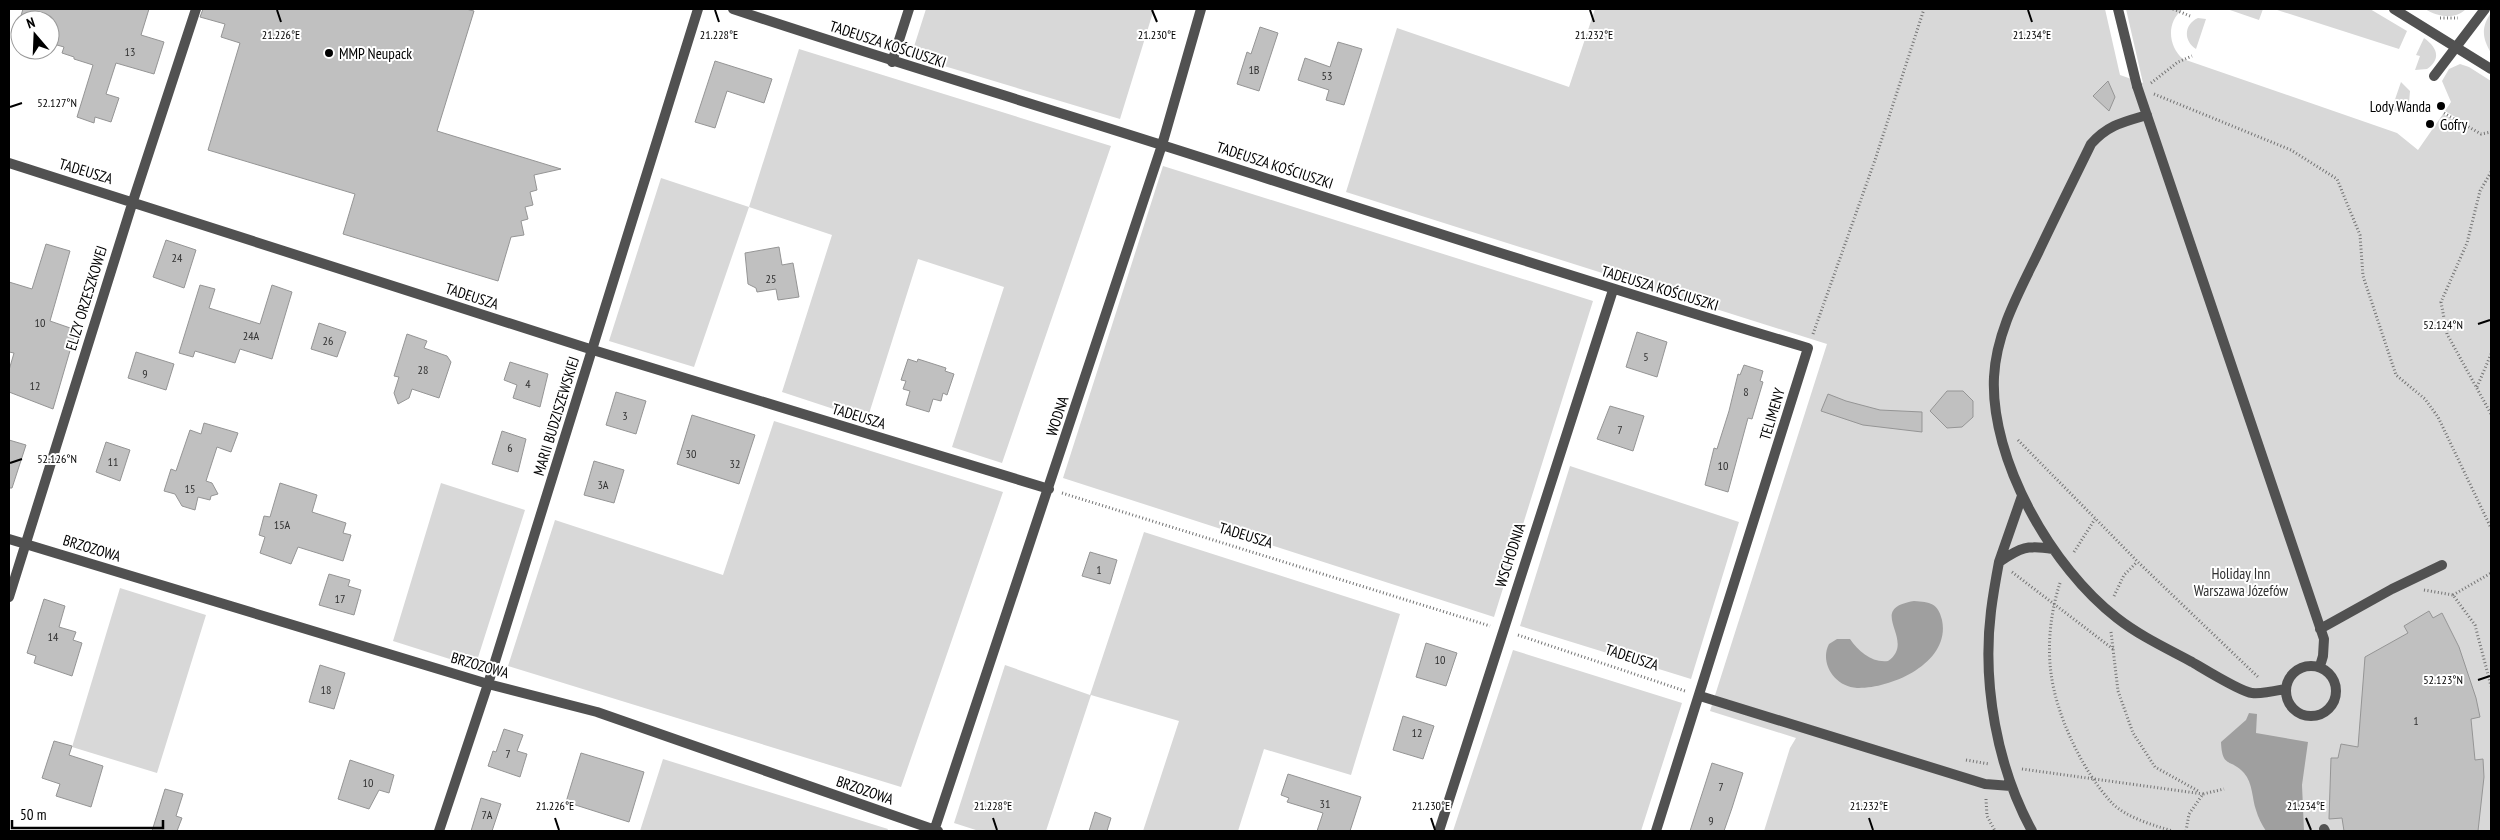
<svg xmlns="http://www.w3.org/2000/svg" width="2500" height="840" font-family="'PT Sans Narrow',sans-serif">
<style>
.green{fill:#d8d8d8}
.water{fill:#9f9f9f}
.building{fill:#c0c0c0;stroke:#959595}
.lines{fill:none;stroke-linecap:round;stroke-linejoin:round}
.path{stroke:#737373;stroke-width:3;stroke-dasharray:1 2.5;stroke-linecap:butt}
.service{stroke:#515151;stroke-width:10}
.minor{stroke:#515151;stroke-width:10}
.ticks{fill:none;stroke:#000;stroke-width:2}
.poi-dot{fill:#000;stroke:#fff;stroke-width:2}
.labels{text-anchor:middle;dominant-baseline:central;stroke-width:4;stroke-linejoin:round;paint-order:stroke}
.number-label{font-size:12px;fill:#303030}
.street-label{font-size:15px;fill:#000;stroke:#fff}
.poi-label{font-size:15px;fill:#000;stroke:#fff;text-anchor:start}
.park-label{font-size:15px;fill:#2f2f2f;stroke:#fff}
.ticks-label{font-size:12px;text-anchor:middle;fill:#000;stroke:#fff;stroke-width:4;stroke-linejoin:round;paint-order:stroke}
</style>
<rect width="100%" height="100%" fill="#fff"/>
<path class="green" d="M926,9H1154L1120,119L911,56Z
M1595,9H2105L2120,75L2143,83L2126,9H2183C2166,22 2168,46 2183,59L2397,133L2418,150L2443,114L2465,127L2467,124L2445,111L2451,102L2442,81L2449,69L2460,64L2469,67L2491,81V831H1764L1790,748L1796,738L1710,711L1827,344L1346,192L1397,28L1569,87Z
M2227,9H2263L2259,20Z
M2274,9H2370L2407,31L2399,49Z
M2425,9H2466C2455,20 2438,17 2425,9Z
M2491,13V53C2482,38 2481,27 2491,13Z
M2198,18L2206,19L2196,49C2183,41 2184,24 2198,18Z
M2424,38C2438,48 2441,59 2427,69L2415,70L2420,56L2416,55Z
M799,49L1111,146L1002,463L952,447L1004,287L918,259L867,420L782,392L832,235L749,207L694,367L609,341L661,178L749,207Z
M2401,82L2410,91L2409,103L2400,111H2391Z
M1163,166L1593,301L1494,617L1063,478Z
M774,421L1003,492L901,787L508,666L555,520L723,575Z
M1570,466L1739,522L1691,679L1520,626Z
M441,483L525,510L475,667L393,641Z
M1144,532L1400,614L1351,775L1264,749L1238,831H1143L1179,721L1091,695L1046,831H979L954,823L1005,665L1090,695Z
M120,588L206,615L157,773L72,747Z
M1513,650L1682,703L1641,831H1453Z
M663,759L888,829L887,831H640Z"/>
<path class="water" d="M1914,601C1930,602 1938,603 1942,620C1951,663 1891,689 1857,688C1835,687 1819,663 1829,644L1837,639H1850C1859,652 1872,663 1888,661C1918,640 1864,609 1914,601Z
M2249,713L2257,714L2256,733L2308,742L2302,785L2304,831H2266C2262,825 2258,817 2256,810C2252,799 2253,783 2244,773C2231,758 2222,769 2221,742L2246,720Z"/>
<path class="building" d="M23,9H149L141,35L164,42L154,74L116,63L106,94L119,98L111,122L95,117L94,123L77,117L93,65L74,59V57L62,53L64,47L50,43V20H20V33L16,32Z
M203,9H466L474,11L437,131L561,169L534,175L537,190L530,192L533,205L525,207L528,219L521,221L524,235L511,237L498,281L343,234L355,194L208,150L240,43L221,37L225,24L200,17Z
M1260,27L1278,33L1259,91L1237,84L1247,52L1251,54Z
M1338,42L1362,49L1344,105L1326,100L1329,90L1298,80L1305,58L1330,67Z
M715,61L772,79L764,103L727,91L715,128L695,122Z
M2108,81L2115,97L2109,111L2093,96Z
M166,240L196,250L184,288L153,277Z
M46,244L70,251L50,321L76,330L53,409L9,392V370L14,353L9,352V282L32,289Z
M779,247L782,265L793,263L799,297L778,300L776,289L757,292L756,288L748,284L745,253Z
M200,285L215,289L209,308L260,324L272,285L292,292L272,359L240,349L235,363L195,351L193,357L179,353Z
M319,323L346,332L337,357L311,349Z
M1637,332L1667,342L1657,377L1626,367Z
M407,334L427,341L424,348L447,356L451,362L439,398L412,389L409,398L398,404L394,393L399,377L394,376Z
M136,352L174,364L166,390L128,378Z
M908,359L917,362L918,359L946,368L945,371L954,374L947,395L943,393L941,401L933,399L929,412L906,405L910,391L903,389L906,381L901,380Z
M510,362L548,374L540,407L513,398L517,385L504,380Z
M1744,365L1763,371L1760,381L1763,382L1752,419L1748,418L1728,492L1705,485L1714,448L1717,449L1729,411L1738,374L1740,375Z
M1947,391H1963L1973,401V417L1962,427L1947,428L1930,411Z
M616,392L646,401L636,434L606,425Z
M1828,394L1846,401L1880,410L1922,412V432L1863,425L1821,411Z
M1610,406L1644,416L1633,451L1597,439Z
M692,415L755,435L739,484L677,464Z
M204,423L238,433L231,452L217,447L206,481L212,483L218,494L211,496L210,500L198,497L195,510L182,506L175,494L164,491L171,469L176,471L190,430L201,434Z
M502,431L526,439L518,472L492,464Z
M9,440L26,445L12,488H9Z
M106,442L130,450L120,481L96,472Z
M594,461L624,470L614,503L584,495Z
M280,483L317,495L312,512L346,523L343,533L351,535L343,561L298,547L291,564L260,553L265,537L259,535L264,516L270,517Z
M1090,552L1117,560L1110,584L1082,576Z
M329,574L350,580L348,586L361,590L354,615L319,605Z
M44,599L65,606L59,627L76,632L73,640L82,643L72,676L34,663L36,656L27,653Z
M2429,611L2433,618L2442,613L2459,647L2476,698L2480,717L2471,719L2475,760L2483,759L2484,777L2478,831H2344L2342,818L2329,819L2331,758H2338L2341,744L2358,747L2365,657L2408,633L2404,626Z
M1426,643L1457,653L1446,686L1416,677Z
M320,665L345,673L334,709L309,702Z
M1403,716L1434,726L1423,759L1393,750Z
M504,729L523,735L517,751L527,754L520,777L488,766L493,751L496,752Z
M54,741L72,746L69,755L103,766L91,807L56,796L60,784L42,778Z
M581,753L644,772L629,822L566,802Z
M350,760L394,775L389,793L379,790L369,809L338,799Z
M1712,763L1743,773L1732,808L1724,831H1690Z
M1288,774L1361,797L1350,831H1317L1323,813L1287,802L1289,798L1281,795Z
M165,789L183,794L176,816L182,818L177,831H152Z
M481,798L501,804L492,831H471Z
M1095,812L1111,818L1107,831H1089Z"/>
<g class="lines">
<path class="path" d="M2173,9L2190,16
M2440,18H2458
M2151,83L2178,62L2192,56
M2154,94L2291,150L2337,179L2360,235L2363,276L2396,375L2425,399L2438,417L2491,528
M2444,113L2481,134L2491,132
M2491,172L2480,191L2467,243L2441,302L2447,334L2491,414
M1813,334L1875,160L1924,9
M2477,387L2491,354
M2018,440L2138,562L2259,678
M1062,493L1490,626
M2074,552L2095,519
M2012,572L2113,649
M2060,583C2051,610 2047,644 2051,673C2056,715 2083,772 2112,803C2125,817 2155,826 2173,831
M2424,590L2453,595L2475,625L2491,686
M2453,595L2491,573
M2114,596L2124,575L2137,562
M2111,632L2118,691L2133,733L2155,767L2200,792
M1518,635L1685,691
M1966,760L1989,764
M2022,769L2203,794
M1986,799L1987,816L1995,831
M2186,831L2189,814L2203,794L2224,789"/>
<path class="service" d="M2434,76L2485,9
M2137,86L2324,639L2323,656L2320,666
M2147,115C2123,122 2108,125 2091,144C2073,181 2055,217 2038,253C2019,292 1996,333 1994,377C1990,460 2052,568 2117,618C2140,636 2166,648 2192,662C2204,669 2241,692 2252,693C2262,694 2275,691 2285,689
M2022,496L1999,562C2021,547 2027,545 2053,549
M1999,562C1996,578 1993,595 1991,611C1982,684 1997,767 2032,831
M2320,629L2392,589L2442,565
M2286 691a25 25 0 1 1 50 0a25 25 0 1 1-50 0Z
M1700,696L1985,784L2011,786
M2324,829L2325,831"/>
<path class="minor" d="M733,9C877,57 1021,100 1165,146C1379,214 1592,284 1808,348L1656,831
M2118,9L2137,86
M2394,9L2491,69
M892,62L909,9
M9,163L593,350L1049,489
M9,539L488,684L597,712L938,831
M9,597L133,201L196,9
M439,831L488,684L698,9
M934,831L1162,145L1201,9
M1439,831L1613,290"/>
</g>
<path class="ticks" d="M277,10L281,22M715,10L719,22M1152,10L1157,22M1590,10L1594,22M2028,10L2032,22M10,107L22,103M2478,324L2490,320M10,463L22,459M2478,680L2490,676M555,818L559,830M993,818L997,830M1431,818L1435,830M1869,818L1873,830M2306,818L2311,830"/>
<g class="poi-dot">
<circle cx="329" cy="53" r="5"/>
<circle cx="2441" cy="106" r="5"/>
<circle cx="2430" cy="124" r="5"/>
</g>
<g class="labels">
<g class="number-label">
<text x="130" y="51">13</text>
<text x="1254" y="69">1B</text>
<text x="1327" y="75">53</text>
<text x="177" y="257">24</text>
<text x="771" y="278">25</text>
<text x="40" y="322">10</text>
<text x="251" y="335">24A</text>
<text x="328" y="340">26</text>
<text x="1646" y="356">5</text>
<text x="423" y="369">28</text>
<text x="145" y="373">9</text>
<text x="528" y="383">4</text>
<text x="35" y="385">12</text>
<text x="1746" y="391">8</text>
<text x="625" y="415">3</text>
<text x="1620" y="429">7</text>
<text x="510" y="447">6</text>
<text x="691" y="453">30</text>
<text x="113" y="461">11</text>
<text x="735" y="463">32</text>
<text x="1723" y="465">10</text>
<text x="603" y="484">3A</text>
<text x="190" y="488">15</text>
<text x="282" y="524">15A</text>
<text x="1099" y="569">1</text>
<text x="340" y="598">17</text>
<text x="53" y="636">14</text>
<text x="1440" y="659">10</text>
<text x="326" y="689">18</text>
<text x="2416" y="720">1</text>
<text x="1417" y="732">12</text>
<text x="508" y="753">7</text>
<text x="368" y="782">10</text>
<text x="1721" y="786">7</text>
<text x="1325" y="803">31</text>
<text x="487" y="814">7A</text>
<text x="1711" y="820">9</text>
</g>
<g class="street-label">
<text transform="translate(888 44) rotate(18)">TADEUSZA KOŚCIUSZKI</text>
<text transform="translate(1275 165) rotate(18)">TADEUSZA KOŚCIUSZKI</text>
<text transform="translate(86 171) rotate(17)">TADEUSZA</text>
<text transform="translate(1660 288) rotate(17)">TADEUSZA KOŚCIUSZKI</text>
<text transform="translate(472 296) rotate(18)">TADEUSZA</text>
<text transform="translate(86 298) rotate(-73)">ELIZY ORZESZKOWEJ</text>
<text transform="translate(1772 414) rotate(-73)">TELIMENY</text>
<text transform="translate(556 416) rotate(-73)">MARII BUDZISZEWSKIEJ</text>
<text transform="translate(859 416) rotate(17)">TADEUSZA</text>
<text transform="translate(1057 416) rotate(-72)">WODNA</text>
<text transform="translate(1246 535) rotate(17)">TADEUSZA</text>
<text transform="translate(92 548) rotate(17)">BRZOZOWA</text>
<text transform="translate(1510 555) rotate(-72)">WSCHODNIA</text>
<text transform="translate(1632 657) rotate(18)">TADEUSZA</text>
<text transform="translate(480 665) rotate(16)">BRZOZOWA</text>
<text transform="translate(865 790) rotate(19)">BRZOZOWA</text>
</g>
<g class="poi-label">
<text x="339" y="53">MMP Neupack</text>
<text x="2431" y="106" text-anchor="end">Lody Wanda</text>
<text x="2440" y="124">Gofry</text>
</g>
<g class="park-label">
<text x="2241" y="573">Holiday Inn<tspan x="2241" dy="17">Warszawa Józefów</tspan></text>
</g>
</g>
<g class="ticks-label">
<text x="281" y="39">21.226°E</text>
<text x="719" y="39">21.228°E</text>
<text x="1157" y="39">21.230°E</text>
<text x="1594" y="39">21.232°E</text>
<text x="2032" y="39">21.234°E</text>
<text x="57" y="107">52.127°N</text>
<text x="2443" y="329">52.124°N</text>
<text x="57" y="463">52.126°N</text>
<text x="2443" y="684">52.123°N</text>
<text x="555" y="810">21.226°E</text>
<text x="993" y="810">21.228°E</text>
<text x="1431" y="810">21.230°E</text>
<text x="1869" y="810">21.232°E</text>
<text x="2306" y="810">21.234°E</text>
</g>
<rect width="2500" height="840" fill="none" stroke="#000000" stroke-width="20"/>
<g transform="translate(35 35) rotate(341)"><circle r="24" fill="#ffffff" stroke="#999999"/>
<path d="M0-4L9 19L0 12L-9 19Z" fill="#000000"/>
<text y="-8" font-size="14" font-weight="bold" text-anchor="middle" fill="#000000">N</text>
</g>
<path d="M12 820v8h151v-8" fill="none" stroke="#000000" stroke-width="2.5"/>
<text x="20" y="820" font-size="15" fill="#000000" stroke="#ffffff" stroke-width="4" paint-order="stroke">50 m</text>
</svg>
